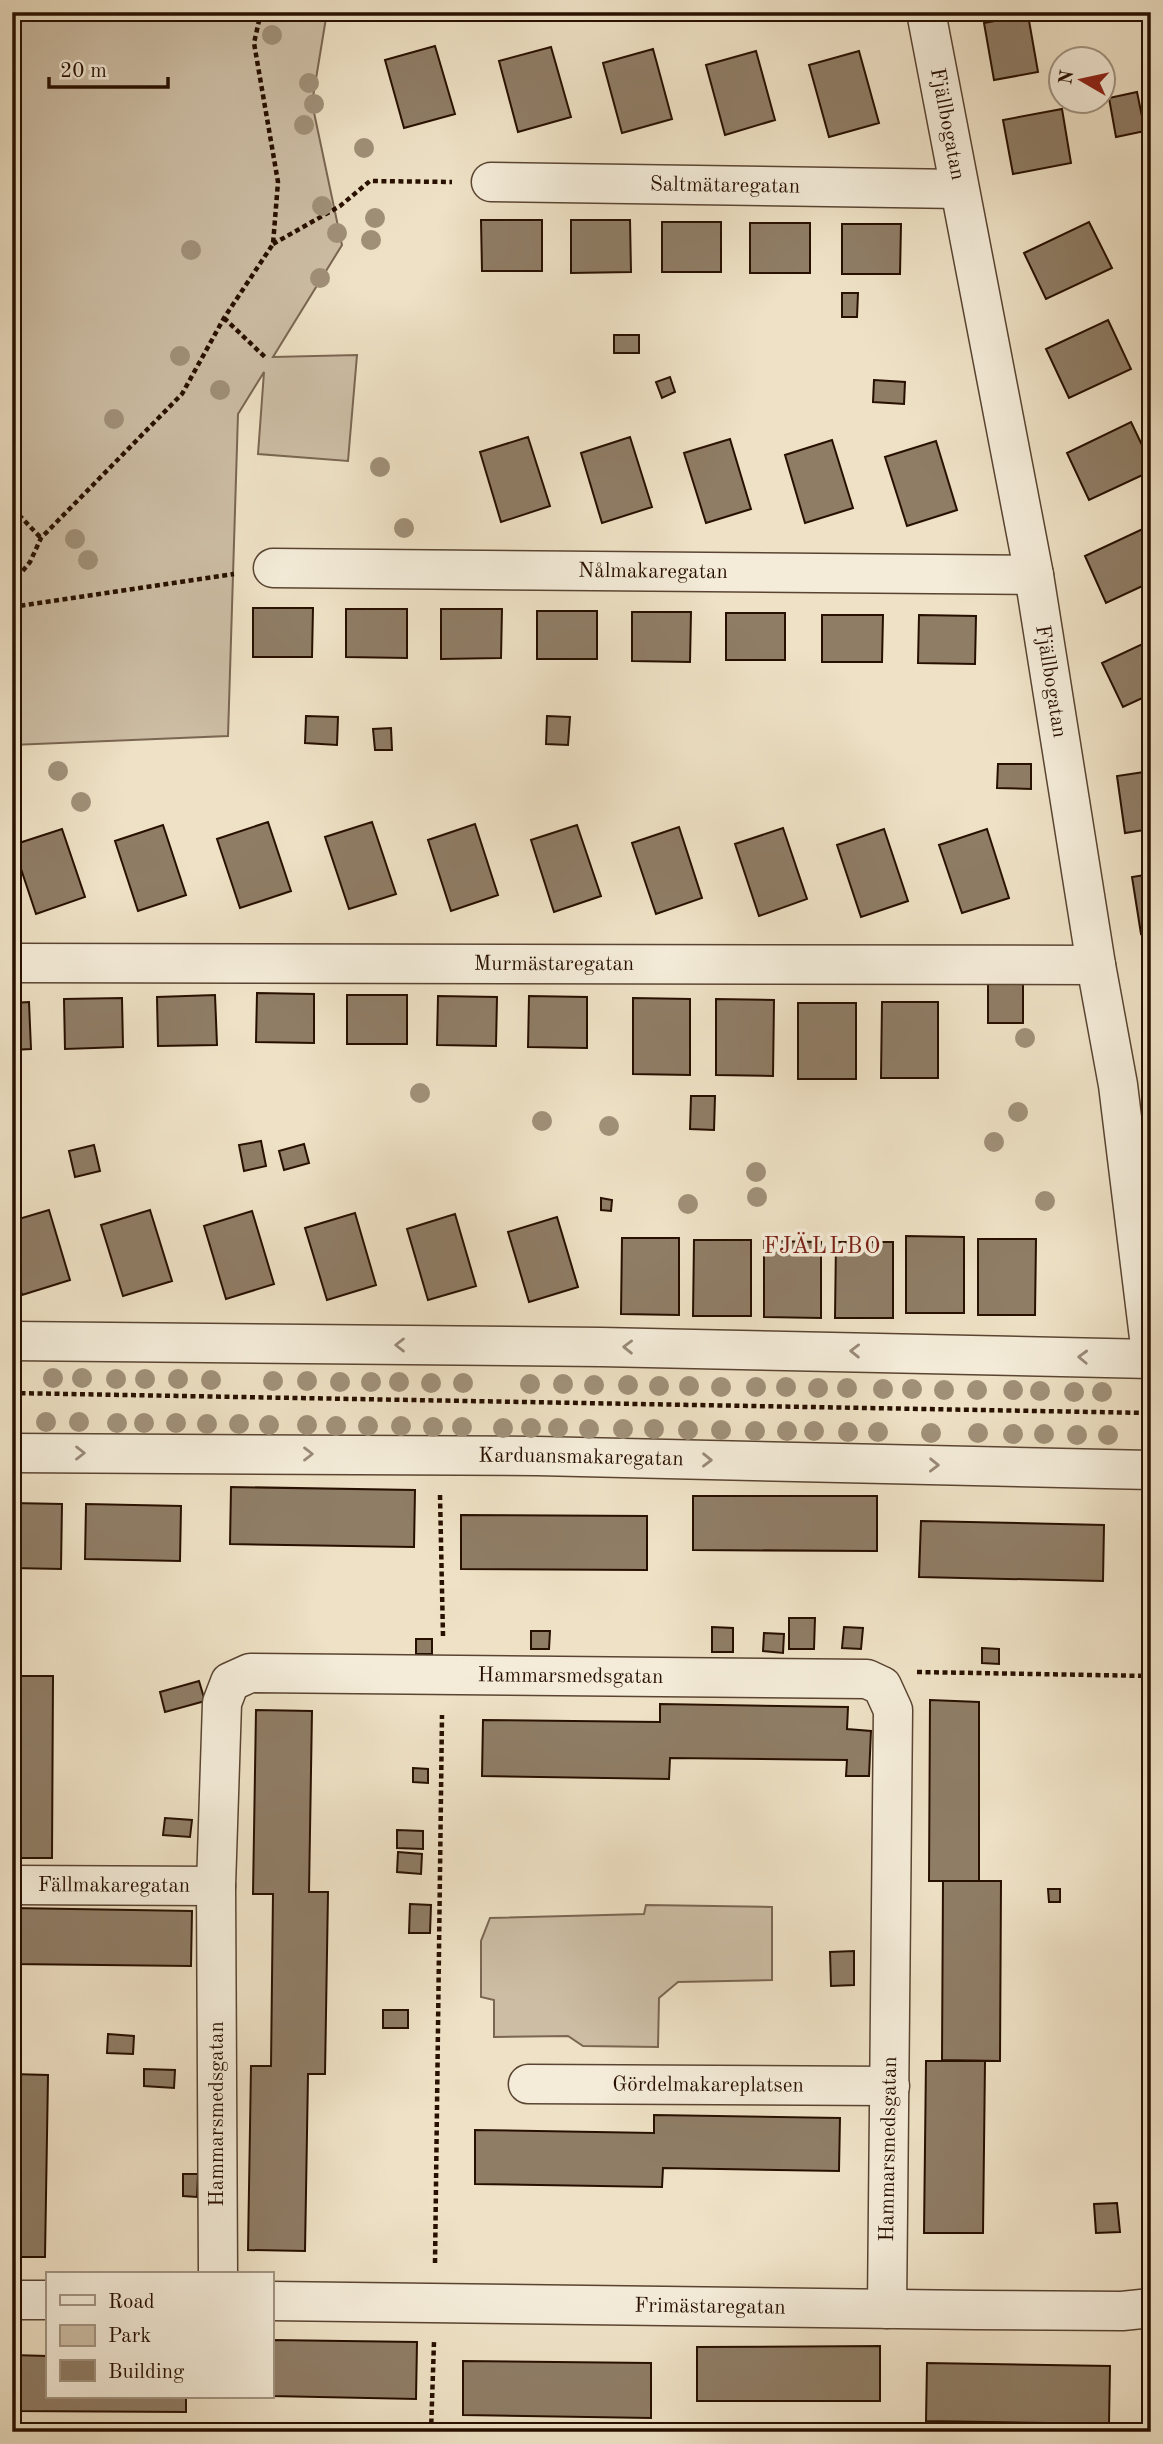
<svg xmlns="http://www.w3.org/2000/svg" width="1163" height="2444" font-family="'Old Standard TT',serif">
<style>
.green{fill:#ccbda4;stroke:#7a6652;stroke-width:2}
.building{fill:#8f7d66;stroke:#281000;stroke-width:2}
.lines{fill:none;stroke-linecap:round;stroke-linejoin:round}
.minor-casing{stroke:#5a4431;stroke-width:41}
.path{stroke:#281000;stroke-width:4.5;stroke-dasharray:5 3.5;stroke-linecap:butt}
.minor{stroke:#f4ecd9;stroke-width:38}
.tree{fill:#a09078}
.oneway{stroke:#988977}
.labels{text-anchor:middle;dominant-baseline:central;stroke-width:7;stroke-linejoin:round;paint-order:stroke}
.street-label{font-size:21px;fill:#281000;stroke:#f4ecd9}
.neighbourhood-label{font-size:23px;letter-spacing:2px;fill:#7a1f14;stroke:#f4ecd9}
</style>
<rect width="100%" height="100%" fill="#eee1c5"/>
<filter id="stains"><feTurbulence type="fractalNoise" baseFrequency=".00286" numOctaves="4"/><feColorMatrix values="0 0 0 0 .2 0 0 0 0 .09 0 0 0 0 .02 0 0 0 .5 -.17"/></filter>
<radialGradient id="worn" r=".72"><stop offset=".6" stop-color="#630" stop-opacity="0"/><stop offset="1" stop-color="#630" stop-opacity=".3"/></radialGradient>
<path class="green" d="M12,12H327L312,103L342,245L273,357L357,355L348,461L258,454L264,372L238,414L228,736L12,745Z
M646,1905L772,1907V1980L678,1982L659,1998L658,2047L583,2046L568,2036L494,2037V2000L481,1997V1941L490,1918L644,1914Z"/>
<path class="building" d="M1028,15L1038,72L994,80L984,23Z
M435,46L455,114L404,128L385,60Z
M551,47L571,117L518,132L499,61Z
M653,49L672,119L622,133L603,63Z
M756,51L775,120L725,135L706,65Z
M859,51L879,123L829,137L809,65Z
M1137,92L1145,131L1116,137L1109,98Z
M1062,109L1071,163L1013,174L1003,120Z
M481,220H542V271H482Z
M571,220H630L631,272L571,273Z
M662,222H721V272H662Z
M1089,222L1112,268L1046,299L1024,253Z
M750,223H810V273H750Z
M842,224H901L900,274H842Z
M842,293H858L857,317H842Z
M1108,320L1131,369L1069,398L1046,349Z
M614,335H639V353H614Z
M670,377L675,392L662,398L656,382Z
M874,380L905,382L904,404L873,402Z
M1131,422L1151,464V471L1089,500L1067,453Z
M528,437L550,506L501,522L480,452Z
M630,437L652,507L602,523L581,453Z
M730,439L751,509L706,523L684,453Z
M832,440L853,508L805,523L785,455Z
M936,441L957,510L907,526L885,457Z
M1149,526L1151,582L1106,603L1085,556Z
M253,608H313L312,657H253Z
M346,609H407V658L346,657Z
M441,609H502L501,658L441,659Z
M537,611H597V659H537Z
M632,612H691L690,662L632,661Z
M726,613H785V660H726Z
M822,615H883L882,662H822Z
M919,615L976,616L975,664L918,663Z
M1151,640V694L1123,707L1102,663Z
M306,716L338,717L337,745L305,743Z
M547,716L570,717L568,745L546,744Z
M391,728L392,750H375L373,729Z
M998,764H1031V789L997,788Z
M1151,771V829L1125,833L1117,776Z
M268,822L291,891L240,908L217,839Z
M372,822L396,894L349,909L325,837Z
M475,824L498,895L451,911L428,840Z
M163,825L186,895L138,911L115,841Z
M577,825L601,896L554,912L531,840Z
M679,827L702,898L656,914L632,843Z
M783,828L807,899L759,916L735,844Z
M62,829L85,897L36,914L13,845Z
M884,829L908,901L861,917L837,845Z
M987,829L1009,898L962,913L939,845Z
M1151,874V932L1141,934L1132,877Z
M988,983H1023V1023H988Z
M257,993L314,994V1043L256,1042Z
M215,995L217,1045L158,1046L157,997Z
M347,995H407V1044H347Z
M438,996L497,997L496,1046L437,1045Z
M529,996L587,997V1048L528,1047Z
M122,998L123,1047L65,1049L64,999Z
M633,998L690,999V1075L633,1074Z
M716,999L774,1000L773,1076L716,1075Z
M29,1002L31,1049L12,1050V1003Z
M882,1002H938V1078H881Z
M798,1003H856V1079H798Z
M691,1096H715L714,1130L690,1129Z
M261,1141L266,1166L244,1171L239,1145Z
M304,1144L309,1163L284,1170L279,1151Z
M94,1145L100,1171L75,1177L69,1151Z
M601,1198L612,1200L611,1211L601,1210Z
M49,1210L70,1280L22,1295L12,1262V1221Z
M150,1210L172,1281L123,1296L101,1225Z
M252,1211L274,1284L226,1299L204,1226Z
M355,1213L376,1285L327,1300L305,1228Z
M455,1214L476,1286L428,1300L407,1229Z
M557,1217L578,1287L529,1302L508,1232Z
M906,1236L964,1237V1313H906Z
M622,1238H679V1315L621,1314Z
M978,1239H1036L1035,1315H978Z
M694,1240H751V1316H693Z
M764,1241L821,1242V1318L764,1317Z
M836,1242H893V1318H835Z
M231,1487L415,1490L414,1547L230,1544Z
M693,1496H877V1551L693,1550Z
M12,1503L62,1504L61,1569L12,1568Z
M86,1504L181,1506L180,1561L85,1559Z
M461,1515L647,1516V1570L461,1569Z
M921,1521L1104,1525L1103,1581L919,1577Z
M789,1618H815L814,1649H789Z
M712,1627L733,1628V1652H712Z
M844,1627L863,1628L861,1649L842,1648Z
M531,1631H550L549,1649H531Z
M764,1633L784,1634L783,1653L763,1651Z
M416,1639H432V1654H416Z
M982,1648L999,1649V1664L982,1663Z
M12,1676H53L52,1858H12Z
M199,1681L205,1701L165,1712L160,1692Z
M930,1700L979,1702V1881H929Z
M660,1704L848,1707L847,1729L871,1731L869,1776H846L847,1760L670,1758L669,1779L482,1776L483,1720L660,1722Z
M256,1710L312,1711L309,1892H328L325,2074H308L305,2251L248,2250L251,2066H271L273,1894H253Z
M413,1768L428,1769V1783L413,1782Z
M165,1818L192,1820L190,1837L163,1835Z
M397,1830L423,1831V1849L397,1848Z
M398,1852L422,1854L421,1874L397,1872Z
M943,1881H1001L1000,2061L942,2060Z
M1048,1889H1060V1902H1049Z
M410,1904L431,1905L430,1933H409Z
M12,1908L192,1911L191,1966L12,1964Z
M854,1951V1985L831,1986L830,1952Z
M383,2010H408V2028H383Z
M108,2034L134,2036L133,2054L107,2053Z
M926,2061H985L983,2233H924Z
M144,2069L175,2070L174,2088L144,2086Z
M12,2074L48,2075L45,2257H12Z
M654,2115L840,2118L839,2171L663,2168L662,2187L475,2184V2130L654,2133Z
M183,2174H198L197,2197L183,2196Z
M1117,2203L1120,2232L1096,2233L1094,2204Z
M271,2340L417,2342L416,2399L271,2396Z
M880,2346V2401H697V2347Z
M12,2355L47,2356V2397H186V2412L12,2411Z
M463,2361L651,2363V2418L463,2415Z
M927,2363L1110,2366L1109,2424L926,2421Z"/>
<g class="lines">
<g class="minor-casing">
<g id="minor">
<path id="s1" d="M926,12L1034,575L1096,965L1118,1085L1151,1354"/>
<path id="s2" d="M491,182L959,189"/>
<path id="s3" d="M273,568L1034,575"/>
<path id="s4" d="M12,963L1096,965"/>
<path d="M12,1341L601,1347L1151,1359"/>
<path id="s5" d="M12,1453L537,1456L1151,1470"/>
<path id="s6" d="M12,1885L216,1886"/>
<path id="s7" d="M528,2084L890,2086"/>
<path id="s8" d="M218,2274L216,1886L222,1703L230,1682L250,1673L867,1679L882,1686L893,1710L887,2309"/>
<path d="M12,2300H47"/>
<path id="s9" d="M271,2301L976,2310L1122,2311L1151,2308"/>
</g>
</g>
<path class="path" d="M273,244L340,206L370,181L452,182
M224,318L266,358
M12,516L17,513L41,538
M12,584L30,562L41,538L182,394L224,318L273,244L278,182L254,43L261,12
M12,607L234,574
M12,1393L1151,1413
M440,1495L443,1636
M917,1672L1151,1676
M435,2263L442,1715
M431,2432L434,2342"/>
<use href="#minor" class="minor"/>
</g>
<g class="tree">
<circle cx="272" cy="35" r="10"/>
<circle cx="309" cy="83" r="10"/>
<circle cx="314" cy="104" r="10"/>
<circle cx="304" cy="125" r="10"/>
<circle cx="364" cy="148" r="10"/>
<circle cx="322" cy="206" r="10"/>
<circle cx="375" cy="218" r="10"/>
<circle cx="337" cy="233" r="10"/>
<circle cx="371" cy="240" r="10"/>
<circle cx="191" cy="250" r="10"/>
<circle cx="320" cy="278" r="10"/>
<circle cx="180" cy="356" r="10"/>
<circle cx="220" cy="390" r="10"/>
<circle cx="114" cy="419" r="10"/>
<circle cx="380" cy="467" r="10"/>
<circle cx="404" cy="528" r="10"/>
<circle cx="75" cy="539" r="10"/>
<circle cx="88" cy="560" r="10"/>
<circle cx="58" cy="771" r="10"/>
<circle cx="81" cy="802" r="10"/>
<circle cx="1025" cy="1038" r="10"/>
<circle cx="420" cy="1093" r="10"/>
<circle cx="1018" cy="1112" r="10"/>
<circle cx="542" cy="1121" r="10"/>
<circle cx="609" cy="1126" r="10"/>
<circle cx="994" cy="1142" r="10"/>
<circle cx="756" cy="1172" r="10"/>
<circle cx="757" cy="1197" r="10"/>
<circle cx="1045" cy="1201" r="10"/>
<circle cx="688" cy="1204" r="10"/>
<circle cx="53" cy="1378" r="10"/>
<circle cx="82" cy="1378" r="10"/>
<circle cx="116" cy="1379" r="10"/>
<circle cx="145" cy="1379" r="10"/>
<circle cx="178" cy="1379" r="10"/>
<circle cx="211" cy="1380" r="10"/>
<circle cx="273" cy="1381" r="10"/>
<circle cx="307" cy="1381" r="10"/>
<circle cx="340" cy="1382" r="10"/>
<circle cx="371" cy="1382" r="10"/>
<circle cx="399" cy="1382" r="10"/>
<circle cx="431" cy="1383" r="10"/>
<circle cx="463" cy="1383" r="10"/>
<circle cx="530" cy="1384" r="10"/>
<circle cx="563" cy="1384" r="10"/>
<circle cx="594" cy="1385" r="10"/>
<circle cx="628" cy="1385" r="10"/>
<circle cx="659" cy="1386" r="10"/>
<circle cx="689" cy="1386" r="10"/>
<circle cx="721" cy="1387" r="10"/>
<circle cx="756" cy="1387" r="10"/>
<circle cx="786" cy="1387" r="10"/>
<circle cx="818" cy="1388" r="10"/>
<circle cx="847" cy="1388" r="10"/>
<circle cx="883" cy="1389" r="10"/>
<circle cx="912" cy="1389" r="10"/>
<circle cx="944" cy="1390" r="10"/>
<circle cx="977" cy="1390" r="10"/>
<circle cx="1013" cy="1390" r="10"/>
<circle cx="1040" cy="1391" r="10"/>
<circle cx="1074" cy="1392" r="10"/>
<circle cx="1102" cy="1392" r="10"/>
<circle cx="46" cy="1422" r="10"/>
<circle cx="79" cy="1422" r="10"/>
<circle cx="117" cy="1423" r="10"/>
<circle cx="144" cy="1423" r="10"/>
<circle cx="176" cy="1423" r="10"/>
<circle cx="207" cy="1424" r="10"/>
<circle cx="239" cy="1424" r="10"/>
<circle cx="269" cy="1425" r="10"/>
<circle cx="307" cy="1425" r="10"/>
<circle cx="336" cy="1426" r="10"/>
<circle cx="368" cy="1426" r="10"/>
<circle cx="401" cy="1426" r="10"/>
<circle cx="433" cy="1427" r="10"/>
<circle cx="462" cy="1427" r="10"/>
<circle cx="503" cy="1428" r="10"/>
<circle cx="531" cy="1428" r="10"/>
<circle cx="558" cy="1428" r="10"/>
<circle cx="589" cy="1429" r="10"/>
<circle cx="623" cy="1429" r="10"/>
<circle cx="654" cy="1429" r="10"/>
<circle cx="688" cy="1430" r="10"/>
<circle cx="721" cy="1430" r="10"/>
<circle cx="755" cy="1431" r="10"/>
<circle cx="787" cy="1431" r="10"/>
<circle cx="814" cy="1431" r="10"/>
<circle cx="848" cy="1432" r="10"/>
<circle cx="878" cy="1432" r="10"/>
<circle cx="931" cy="1433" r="10"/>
<circle cx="978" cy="1433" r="10"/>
<circle cx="1013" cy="1434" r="10"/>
<circle cx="1044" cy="1434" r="10"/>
<circle cx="1077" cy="1435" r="10"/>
<circle cx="1108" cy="1435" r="10"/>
</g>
<defs><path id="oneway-chevron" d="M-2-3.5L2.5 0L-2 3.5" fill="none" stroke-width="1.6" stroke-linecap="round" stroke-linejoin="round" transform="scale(1.75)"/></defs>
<g class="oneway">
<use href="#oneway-chevron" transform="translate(400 1345) rotate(-180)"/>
<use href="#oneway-chevron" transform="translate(628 1347) rotate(-179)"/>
<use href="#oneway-chevron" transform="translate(855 1351) rotate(-179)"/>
<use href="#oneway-chevron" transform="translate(1083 1357) rotate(-178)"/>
<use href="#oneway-chevron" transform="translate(80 1453)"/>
<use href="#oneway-chevron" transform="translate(308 1454)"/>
<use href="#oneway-chevron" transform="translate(707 1460) rotate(1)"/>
<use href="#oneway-chevron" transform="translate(934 1465) rotate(1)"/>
</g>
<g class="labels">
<g class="street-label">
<text stroke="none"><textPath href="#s1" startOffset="114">Fjällbogatan</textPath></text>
<text stroke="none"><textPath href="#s2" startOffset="234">Saltmätaregatan</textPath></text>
<text stroke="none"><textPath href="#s3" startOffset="380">Nålmakaregatan</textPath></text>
<text stroke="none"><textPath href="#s1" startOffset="681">Fjällbogatan</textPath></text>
<text stroke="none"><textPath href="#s4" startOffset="542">Murmästaregatan</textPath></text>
<text stroke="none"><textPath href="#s5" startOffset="569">Karduansmakaregatan</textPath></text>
<text stroke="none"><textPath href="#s8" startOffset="936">Hammarsmedsgatan</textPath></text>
<text stroke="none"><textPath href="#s6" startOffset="102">Fällmakaregatan</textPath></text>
<text stroke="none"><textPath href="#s7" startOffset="180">Gördelmakareplatsen</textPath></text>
<text transform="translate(217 2114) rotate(-90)">Hammarsmedsgatan</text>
<text transform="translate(889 2149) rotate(-89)">Hammarsmedsgatan</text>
<text stroke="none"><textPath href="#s9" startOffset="439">Frimästaregatan</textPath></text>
</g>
<g class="neighbourhood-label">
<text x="823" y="1246">FJÄLLBO</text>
</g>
</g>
<rect width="1163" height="2444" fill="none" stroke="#eee1c5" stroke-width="42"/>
<rect x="14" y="14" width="1135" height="2416" fill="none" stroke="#281000" stroke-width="3.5"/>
<rect x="21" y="21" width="1121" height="2402" fill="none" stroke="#281000" stroke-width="2"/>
<rect x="46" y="2272" width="228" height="126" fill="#f4ecd9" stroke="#a29482" stroke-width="2"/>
<rect x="60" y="2295" width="35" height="10" fill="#f4ecd9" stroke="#a29482" stroke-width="2"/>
<text x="108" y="2308" font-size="21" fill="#281000">Road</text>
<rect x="60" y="2325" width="35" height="21" fill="#ccbda4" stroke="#a29482" stroke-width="2"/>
<text x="108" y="2342" font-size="21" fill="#281000">Park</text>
<rect x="60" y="2360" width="35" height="21" fill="#8f7d66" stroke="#a29482" stroke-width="2"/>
<text x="108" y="2378" font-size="21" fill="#281000">Building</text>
<g transform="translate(1082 80) rotate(279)"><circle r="33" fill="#f4ecd9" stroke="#a29482" stroke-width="2"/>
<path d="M0-5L12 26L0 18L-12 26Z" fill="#8f2418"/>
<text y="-10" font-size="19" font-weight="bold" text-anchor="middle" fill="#281000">N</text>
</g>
<path d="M49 77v10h119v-10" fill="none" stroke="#281000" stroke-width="3.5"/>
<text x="60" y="77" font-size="21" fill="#281000" stroke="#f4ecd9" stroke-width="5" paint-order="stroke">20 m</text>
<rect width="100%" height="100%" filter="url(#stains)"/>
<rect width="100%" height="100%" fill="url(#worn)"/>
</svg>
